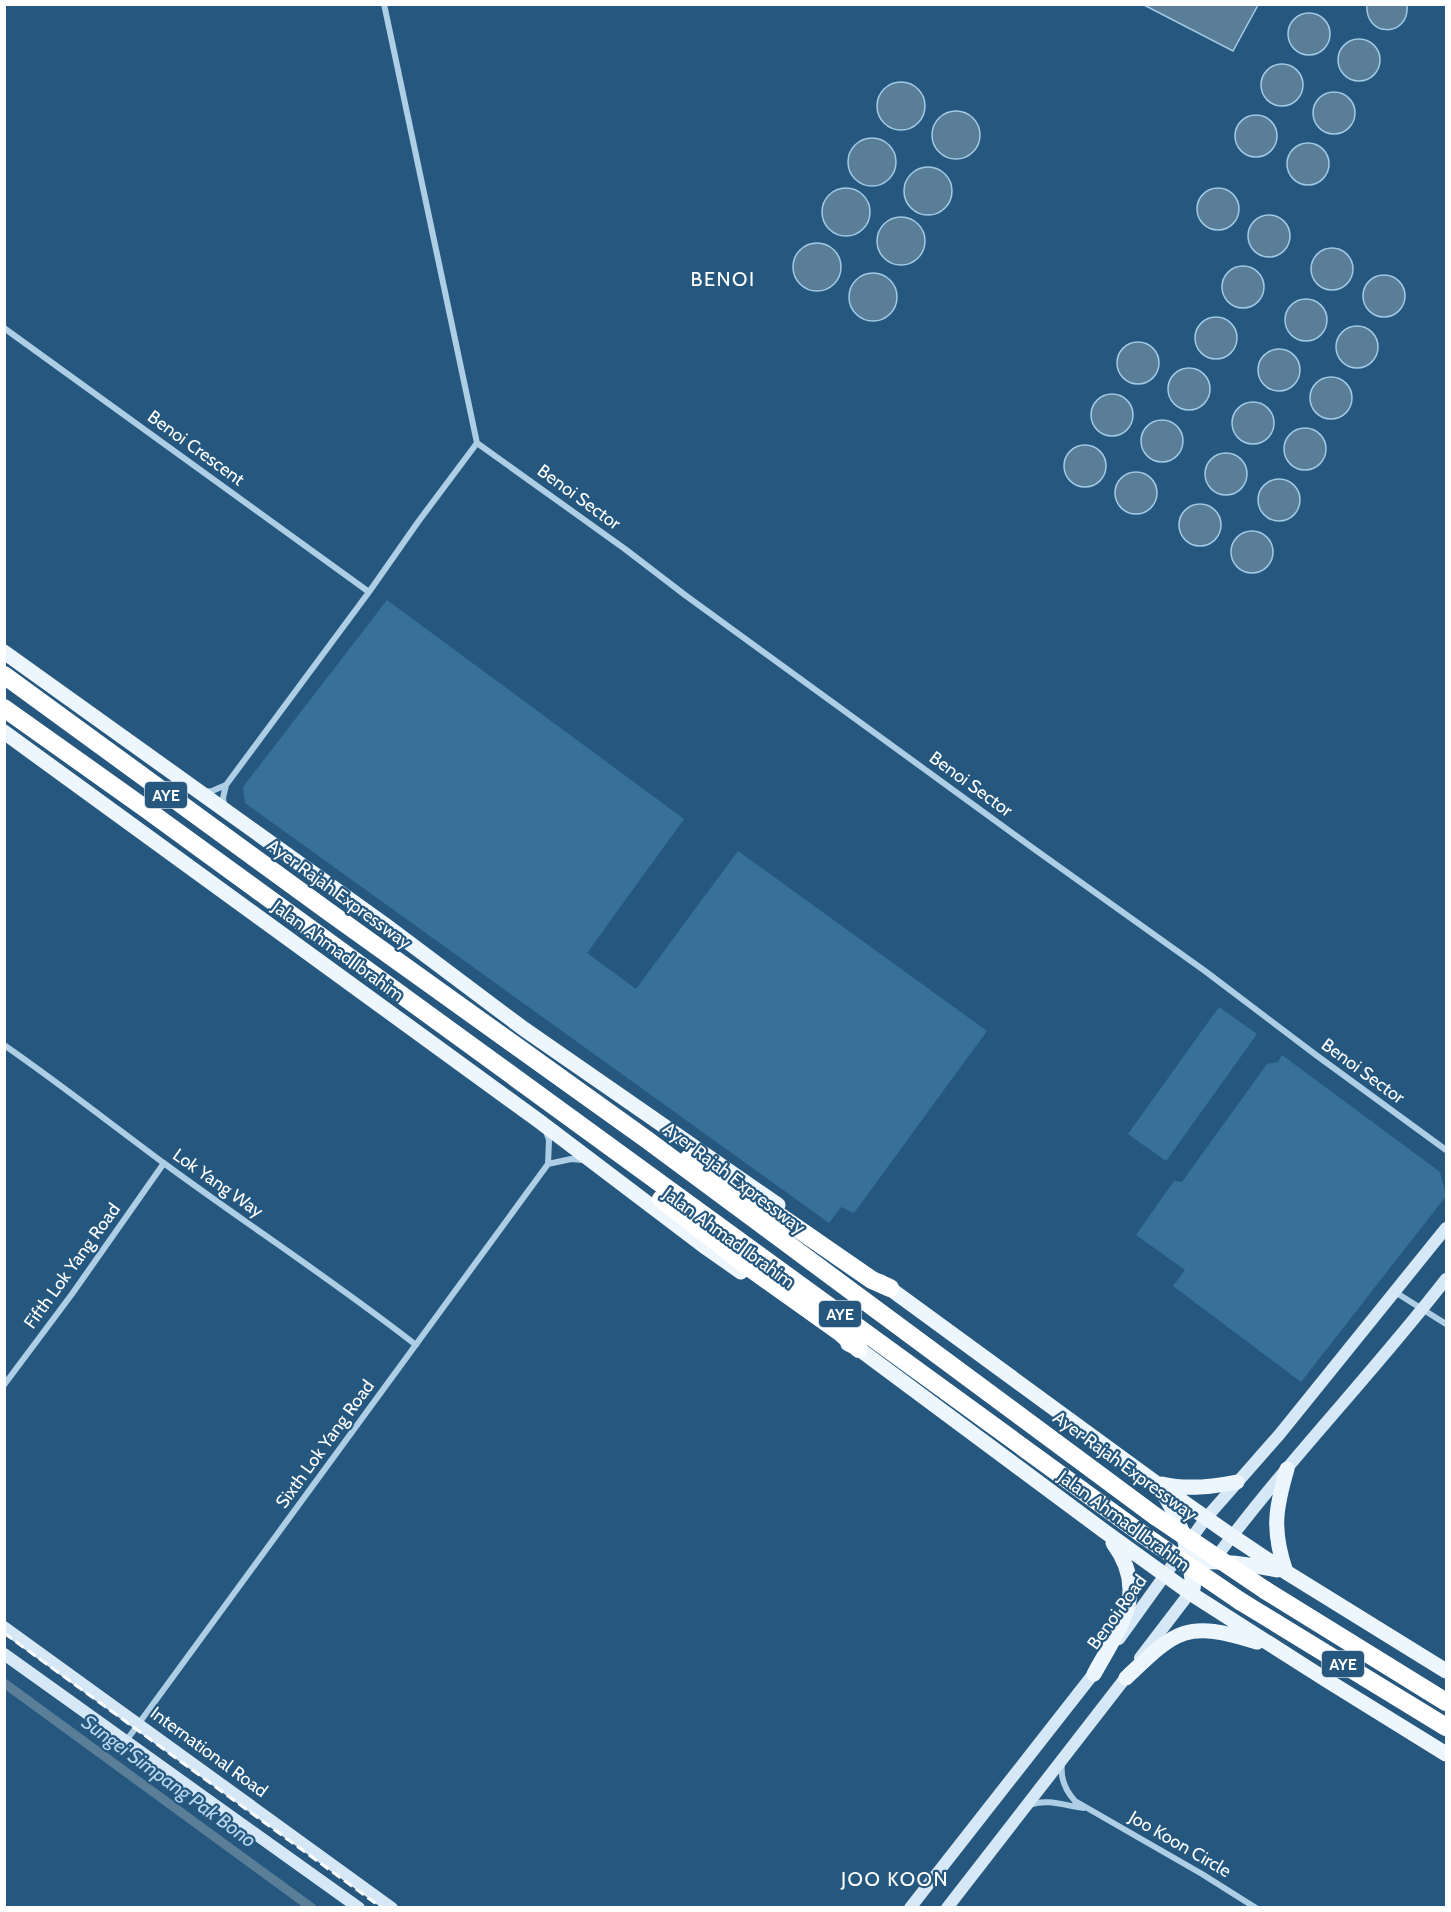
<svg xmlns="http://www.w3.org/2000/svg" width="1451" height="1912" font-family="Cabin,sans-serif">
<style>
.green{fill:#37719a}
.water{fill:#5a7e98;stroke:#a1cae6;stroke-width:1.5}
.lines{fill:none;stroke-linecap:round;stroke-linejoin:round}
.canal{stroke:#5a7e98;stroke-width:9}
.minor{stroke:#adcee5;stroke-width:6}
.secondary{stroke:#d6e7f5;stroke-width:12}
.primary{stroke:#edf5fd;stroke-width:15}
.motorway{stroke:#fff;stroke-width:18}
.rail{stroke:#fff;stroke-width:3;stroke-dasharray:10 4.5;stroke-linecap:butt}
.motorway-bridge{stroke:#fff;stroke-width:18}
.labels{text-anchor:middle;dominant-baseline:central;stroke-width:4.5;stroke-linejoin:round;paint-order:stroke}
.shield{fill:#26587f;stroke:#becdd9;stroke-width:1.5}
.shield-label{font-size:16px;font-weight:bold;fill:#fff}
.street-label{font-size:18px;fill:#fff;stroke:#26587f}
.neighbourhood-label{font-size:20px;letter-spacing:1.5px;fill:#fff;stroke:#26587f}
.water-label{font-size:20px;font-style:italic;fill:#b8d7ed;stroke:#26587f}
</style>
<rect width="100%" height="100%" fill="#26587f"/>
<path class="green" d="M387,600L684,819L587,953L636,989L738,851L987,1031L854,1213L841,1207L829,1223L245,803L243,787Z
M1219,1007L1257,1034L1166,1161L1128,1134Z
M1282,1055L1440,1172L1446,1196L1301,1382L1173,1286L1185,1270L1136,1235L1174,1181L1182,1182L1267,1064L1278,1062Z"/>
<path class="water" d="M1367,4L1407,5C1410,38 1364,38 1367,4Z
M1144,5H1258L1233,51Z
M1288 34a21 21 0 1 1 42 0a21 21 0 1 1-42 0Z
M1338 60a21 21 0 1 1 42 0a21 21 0 1 1-42 0Z
M1261 85a21 21 0 1 1 42 0a21 21 0 1 1-42 0Z
M877 106a24 24 0 1 1 48 0a24 24 0 1 1-48 0Z
M1313 113a21 21 0 1 1 42 0a21 21 0 1 1-42 0Z
M932 135a24 24 0 1 1 48 0a24 24 0 1 1-48 0Z
M1235 136a21 21 0 1 1 42 0a21 21 0 1 1-42 0Z
M848 162a24 24 0 1 1 48 0a24 24 0 1 1-48 0Z
M1287 164a21 21 0 1 1 42 0a21 21 0 1 1-42 0Z
M904 191a24 24 0 1 1 48 0a24 24 0 1 1-48 0Z
M822 212a24 24 0 1 1 48 0a24 24 0 1 1-48 0Z
M1197 209a21 21 0 1 1 42 0a21 21 0 1 1-42 0Z
M1248 236a21 21 0 1 1 42 0a21 21 0 1 1-42 0Z
M877 241a24 24 0 1 1 48 0a24 24 0 1 1-48 0Z
M793 267a24 24 0 1 1 48 0a24 24 0 1 1-48 0Z
M1311 269a21 21 0 1 1 42 0a21 21 0 1 1-42 0Z
M1222 287a21 21 0 1 1 42 0a21 21 0 1 1-42 0Z
M849 297a24 24 0 1 1 48 0a24 24 0 1 1-48 0Z
M1363 296a21 21 0 1 1 42 0a21 21 0 1 1-42 0Z
M1285 320a21 21 0 1 1 42 0a21 21 0 1 1-42 0Z
M1195 338a21 21 0 1 1 42 0a21 21 0 1 1-42 0Z
M1336 347a21 21 0 1 1 42 0a21 21 0 1 1-42 0Z
M1117 363a21 21 0 1 1 42 0a21 21 0 1 1-42 0Z
M1258 370a21 21 0 1 1 42 0a21 21 0 1 1-42 0Z
M1168 389a21 21 0 1 1 42 0a21 21 0 1 1-42 0Z
M1310 398a21 21 0 1 1 42 0a21 21 0 1 1-42 0Z
M1091 415a21 21 0 1 1 42 0a21 21 0 1 1-42 0Z
M1232 423a21 21 0 1 1 42 0a21 21 0 1 1-42 0Z
M1141 441a21 21 0 1 1 42 0a21 21 0 1 1-42 0Z
M1284 449a21 21 0 1 1 42 0a21 21 0 1 1-42 0Z
M1064 466a21 21 0 1 1 42 0a21 21 0 1 1-42 0Z
M1205 474a21 21 0 1 1 42 0a21 21 0 1 1-42 0Z
M1115 493a21 21 0 1 1 42 0a21 21 0 1 1-42 0Z
M1258 500a21 21 0 1 1 42 0a21 21 0 1 1-42 0Z
M1179 525a21 21 0 1 1 42 0a21 21 0 1 1-42 0Z
M1231 552a21 21 0 1 1 42 0a21 21 0 1 1-42 0Z"/>
<g class="lines">
<path class="canal" d="M4,1683L312,1908"/>
<path class="minor" d="M384,4L477,443L625,549L685,595L1037,851L1205,971L1316,1055L1446,1150
M4,328L369,592
M203,792L212,791L226,785
M224,805L223,798L226,785L369,592L418,522L477,443
M4,1045C59,1083 111,1124 165,1164C248,1225 334,1281 416,1345
M548,1164L571,1159L583,1160
M1395,1292L1446,1324
M4,1385L72,1294L164,1163
M126,1741L548,1164L549,1140L546,1131
M1062,1764C1060,1779 1065,1790 1075,1801L1202,1874L1256,1908
M1029,1805C1047,1798 1066,1806 1084,1808"/>
<path class="secondary" d="M1212,1563C1285,1463 1371,1376 1446,1279
M4,1627L392,1908
M1119,1639L1206,1518L1279,1435L1446,1228
M4,1654L359,1908
M1140,1658L1195,1586
M910,1908L1098,1668
M947,1908L1130,1672"/>
<path class="primary" d="M4,652L384,924L524,1029L778,1205
M4,732L539,1121L704,1246L741,1272
M881,1282L1156,1483L1232,1536L1286,1572L1446,1671
M848,1344L859,1349L1104,1531L1190,1593L1328,1681L1446,1754
M1162,1484C1187,1490 1212,1487 1237,1482
M1160,1488C1183,1524 1189,1547 1193,1589
M1182,1562C1214,1560 1245,1563 1277,1570
M1286,1572C1272,1531 1275,1510 1287,1469
M1094,1674C1119,1628 1150,1593 1113,1543
M1126,1678C1177,1629 1186,1620 1257,1642"/>
<path class="motorway" d="M4,675L329,912L646,1139L1155,1516
M4,708L146,809L1142,1534
M689,1158L759,1202L872,1280L890,1288
M661,1199L744,1264L841,1333L859,1349
M1265,1590L1446,1702
M1240,1601L1446,1727"/>
<path class="rail" d="M4,1633L382,1908"/>
<path class="motorway-bridge" d="M1155,1516L1265,1590
M1142,1534L1240,1601"/>
</g>
<g class="labels">
<g class="shield">
<rect x="145" y="782" width="42" height="26" rx="4.5"/>
<rect x="819" y="1301" width="42" height="26" rx="4.5"/>
<rect x="1322" y="1651" width="42" height="26" rx="4.5"/>
</g>
<g class="shield-label">
<text x="166" y="795">AYE</text>
<text x="840" y="1314">AYE</text>
<text x="1343" y="1664">AYE</text>
</g>
<g class="street-label">
<text transform="translate(196 448) rotate(36)">Benoi Crescent</text>
<text transform="translate(579 497) rotate(36)">Benoi Sector</text>
<text transform="translate(971 784) rotate(36)">Benoi Sector</text>
<text transform="translate(339 894) rotate(36)">Ayer Rajah Expressway</text>
<text transform="translate(338 951) rotate(36)">Jalan Ahmad Ibrahim</text>
<text transform="translate(1363 1071) rotate(36)">Benoi Sector</text>
<text transform="translate(734 1178) rotate(37)">Ayer Rajah Expressway</text>
<text transform="translate(218 1183) rotate(35)">Lok Yang Way</text>
<text transform="translate(729 1238) rotate(36)">Jalan Ahmad Ibrahim</text>
<text transform="translate(72 1266) rotate(-54)">Fifth Lok Yang Road</text>
<text transform="translate(325 1444) rotate(-54)">Sixth Lok Yang Road</text>
<text transform="translate(1125 1466) rotate(36)">Ayer Rajah Expressway</text>
<text transform="translate(1124 1521) rotate(36)">Jalan Ahmad Ibrahim</text>
<text transform="translate(1117 1612) rotate(-54)">Benoi Road</text>
<text transform="translate(209 1752) rotate(36)">International Road</text>
<text transform="translate(1180 1844) rotate(30)">Joo Koon Circle</text>
</g>
<g class="neighbourhood-label">
<text x="723" y="279">BENOI</text>
<text x="895" y="1879">JOO KOON</text>
</g>
<g class="water-label">
<text transform="translate(169 1781) rotate(36)">Sungei Simpang Pak Bono</text>
</g>
</g>
<rect width="1451" height="1912" fill="none" stroke="#ffffff" stroke-width="12"/>
</svg>
